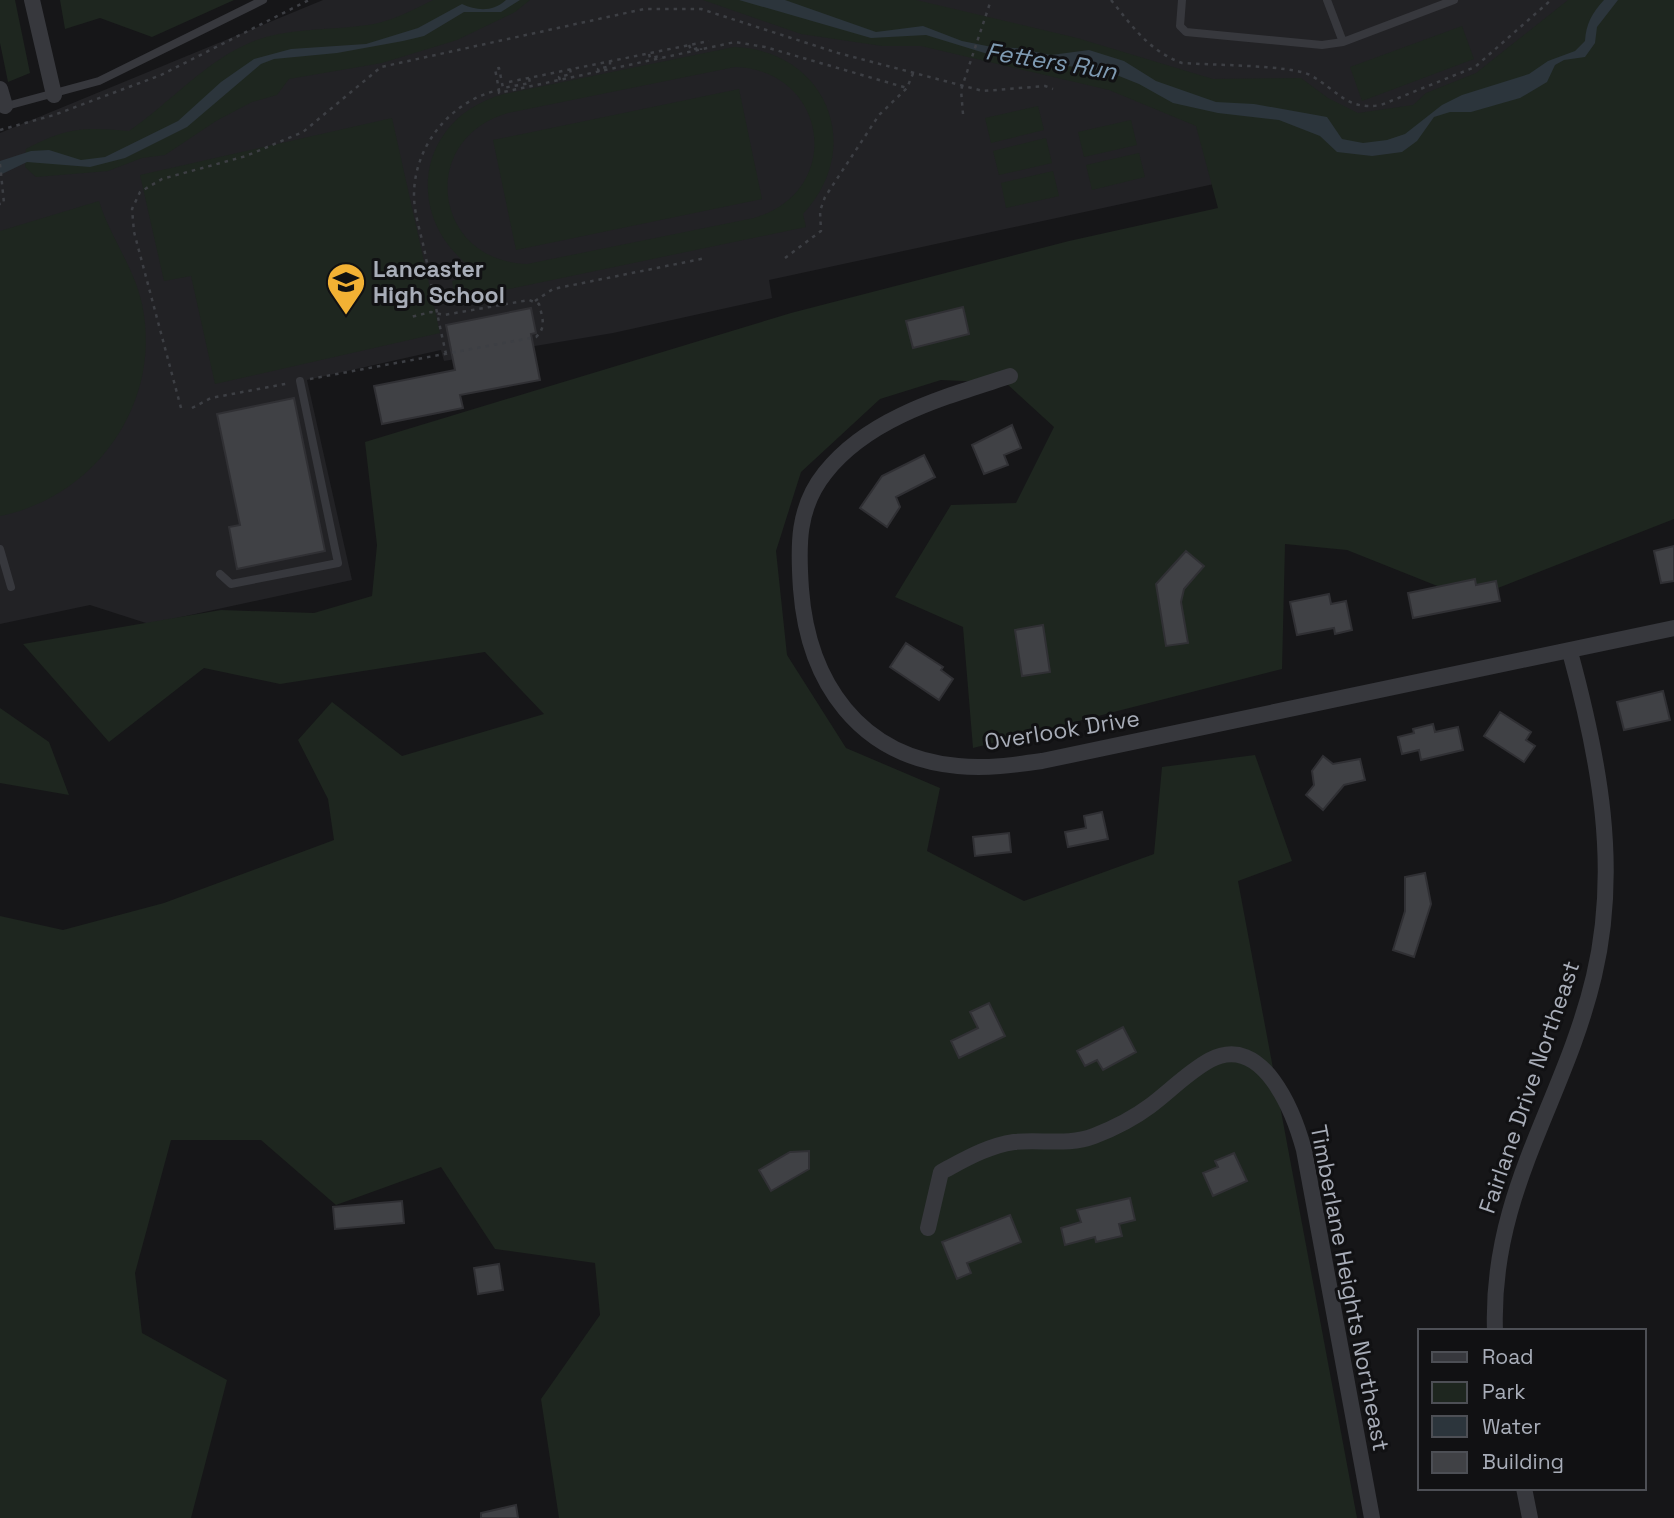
<svg xmlns="http://www.w3.org/2000/svg" width="1674" height="1518" font-family="'Space Grotesk',sans-serif">
<style>
.built{fill:#222225}
.green{fill:#1e261f;fill-rule:evenodd}
.water{fill:#2c353c}
.building{fill:#404145;stroke:#303034;stroke-width:2}
.lines{fill:none;stroke-linecap:round;stroke-linejoin:round}
.path{stroke:#3d3f44;stroke-width:2.5;stroke-dasharray:3.5 5;stroke-linecap:butt}
.lane{stroke:#37383d;stroke-width:8}
.street{stroke:#37383d;stroke-width:16}
.labels{text-anchor:middle;dominant-baseline:central;stroke-width:6;stroke-linejoin:round;paint-order:stroke}
.poi-label{font-size:23px;font-weight:bold;fill:#a8adb8;stroke:#111113;text-anchor:start}
.street-label{font-size:23px;fill:#a8adb8;stroke:#111113}
.water-label{font-size:24px;font-style:italic;fill:#7f9bb3;stroke:#111113}
</style>
<rect width="100%" height="100%" fill="#161618"/>
<path class="built" d="M323,0H1624L1321,161L769,280L772,298L613,333L444,361L441,350L307,380L352,580L149,624L90,605L0,624V133Z"/>
<path class="green" d="M0,0H15L30,73L8,82L0,43Z
M60,0H234L152,37L100,18L65,29Z
M433,0H530L515,12L457,40L382,63L289,79L277,95L252,102L216,121L165,155L142,158L108,171L36,177L25,167L26,149C67,127 84,127 129,131C173,101 213,52 266,37C300,28 334,30 368,25C390,22 413,10 433,0Z
M703,0H916L1077,38L1213,79L1301,78L1328,98L1358,113L1413,105L1426,93L1476,73L1568,0H1674V519L1470,599L1347,550L1285,544L1282,669L973,748L963,627L895,597L951,505L1016,503L1054,427L1006,383L941,380L880,399L801,472L776,551L787,655L846,748L940,788L927,851L1024,901L1154,854L1162,767L1255,755L1292,861L1238,881L1357,1518H559L541,1399L600,1315L595,1263L495,1249L441,1167L336,1205L261,1140H171L135,1273L142,1333L227,1380L191,1518H0V916L63,930L164,903L334,840L328,799L298,740L332,702L402,756L544,714L485,652L280,684L204,668L109,742L23,644L221,610L314,613L372,596L377,545L365,442L791,313L1069,241L1218,208L1196,126L1109,90L921,46H882L801,34Z
M1462,26L1474,59L1362,101L1350,67Z
M734,47C826,50 866,147 803,214L806,227L456,300L452,281L481,274C402,226 412,119 504,94ZM735,67C829,70 845,192 754,218L527,264C433,261 417,139 508,113Z
M739,89L762,199L516,250L493,140Z
M1038,106L1044,130L991,143L985,118Z
M392,118L440,333L215,384L191,276L164,281L140,175Z
M1131,120L1137,145L1084,157L1078,132Z
M1046,138L1052,163L999,175L993,151Z
M1139,153L1145,177L1092,190L1086,165Z
M1053,171L1059,196L1006,208L1001,183Z
M99,201C110,237 134,267 142,304C163,402 96,497 0,516V231Z
M0,708L49,742L69,795L0,783Z"/>
<path class="water" d="M506,0H520L501,12H464L424,36L403,41L337,53L274,59L261,64L187,127L125,158L90,167L27,162L0,175V161L31,151L49,150L81,160L105,157L178,121L221,82L254,59L291,49L366,44L418,28L462,4C477,11 493,12 506,0Z
M739,0H785L876,32L923,26L962,41L992,47L1016,48L1051,55L1089,50L1124,61L1156,81L1216,102L1254,104L1327,117L1342,139L1363,143L1387,140L1405,134L1442,105L1462,95L1529,74L1548,61L1575,51L1585,41C1586,24 1592,13 1604,0H1618L1597,27L1595,43L1585,57L1564,60L1555,65L1547,82L1520,98L1471,112H1450L1434,117L1417,141L1402,152L1372,156L1337,152L1320,136L1279,120L1218,113L1173,103L1139,84L1109,72L991,55L926,35L871,38Z"/>
<path class="building" d="M963,307L969,334L913,348L906,321Z
M531,308L536,333L531,334L540,380L460,395L463,408L382,424L374,386L455,370L446,325Z
M294,398L325,551L237,569L229,527L240,525L217,414Z
M1012,425L1021,448L1004,455L1008,465L984,474L972,445Z
M924,455L935,477L896,497L900,507L887,527L860,508L882,476Z
M1674,546V581L1661,583L1654,551Z
M1186,551L1204,566L1184,589L1181,602L1188,643L1166,646L1156,584Z
M1475,579L1476,585L1496,581L1500,601L1413,618L1408,593Z
M1329,594L1331,604L1346,601L1352,630L1335,634L1334,628L1297,635L1290,602Z
M1043,625L1050,672L1022,676L1015,630Z
M906,643L943,667L941,670L953,679L939,700L890,667Z
M1663,691L1670,720L1624,730L1617,702Z
M1500,712L1531,732L1526,740L1535,746L1524,762L1484,736Z
M1433,724L1435,732L1458,727L1463,750L1421,760L1419,750L1402,754L1398,737L1414,733L1413,729Z
M1323,756L1333,764L1360,759L1365,780L1344,785L1323,810L1306,795L1314,785L1312,771Z
M1102,812L1108,839L1068,847L1065,832L1086,828L1084,816Z
M1009,833L1011,852L975,856L973,837Z
M1425,873L1431,904L1414,957L1393,950L1405,911V877Z
M989,1003L1005,1036L959,1058L951,1041L978,1028L970,1012Z
M1123,1027L1136,1052L1103,1070L1097,1060L1085,1066L1077,1051Z
M809,1151V1169L771,1191L759,1170L790,1152Z
M1234,1153L1247,1181L1213,1196L1203,1173L1218,1167L1215,1161Z
M1130,1198L1135,1220L1119,1224L1122,1236L1096,1242L1095,1237L1065,1245L1061,1228L1081,1222L1077,1210Z
M402,1201L404,1223L335,1229L333,1207Z
M1010,1215L1021,1242L967,1263L971,1273L957,1279L942,1242Z
M499,1264L503,1290L478,1294L474,1268Z
M516,1505L518,1518H481V1513Z"/>
<g class="lines">
<path class="path" d="M1111,0C1132,26 1149,51 1182,63C1208,65 1291,65 1310,75C1338,90 1346,111 1381,105L1475,67L1551,0
M689,45L691,50L701,47V50
M649,54L650,58L660,56L661,59
M599,72L598,69L610,66V61
M560,80L559,77L571,74L570,69
M509,82L709,41
M499,90V93L735,42L765,47L907,88
M963,114L961,90L991,0
M0,130L54,115L161,75L309,0
M0,164L4,203L0,204
M785,258L821,231L820,211L825,197L879,115L907,88L914,71
M535,301L553,289L706,258
M446,354C438,319 431,283 424,248C420,231 414,212 414,195C414,145 452,100 499,90L495,69L499,68L503,88L530,83L529,78
M310,379L536,337C547,327 542,317 539,304L529,300L444,315L431,312L411,317
M181,408L134,232L132,209L140,192L162,179L246,156L303,132L381,67L644,9H701L838,53L983,91L1045,86L1053,89
M192,408L211,398L290,383"/>
<path class="lane" d="M1182,0L1180,26L1186,32L1322,45L1343,42L1454,0
M1327,0L1343,42
M3,107L99,81L263,0
M0,549L11,587
M220,574L231,584L338,563L300,381"/>
<path class="street" d="M32,0L54,95
M0,89L5,106
M1010,376C945,397 869,417 825,473C797,508 798,546 801,589C808,682 859,757 958,766C986,769 1014,765 1042,761L1674,628
M928,1228L941,1172C964,1160 987,1146 1014,1142C1041,1139 1068,1146 1094,1136C1112,1129 1134,1118 1150,1106C1170,1091 1188,1072 1210,1060C1263,1032 1294,1113 1304,1150L1372,1518
M1495,1331C1490,1192 1564,1103 1594,976C1620,867 1599,758 1570,652
M1524,1488L1530,1518"/>
</g>
<defs>
<g id="school-pin" transform="scale(2.0125)"><path d="M0 17L-7.5 6A9.5 9.5 0 1 1 7.5 6Z" fill="#f2b134" stroke="#111113"/><path d="M0-5L7-2L0 1L-7-2ZM-4 1L0 2.5L4 1V4Q0 6-4 4Z" fill="#111"/></g>
</defs>
<g fill-rule="evenodd">
<use href="#school-pin" x="346" y="282"/>
</g>
<g class="labels">
<g class="poi-label">
<text x="373" y="269">Lancaster<tspan x="373" dy="26">High School</tspan></text>
</g>
<g class="street-label">
<text transform="translate(1062 730) rotate(-9)">Overlook Drive</text>
<text transform="translate(1529 1087) rotate(-71)">Fairlane Drive Northeast</text>
<text transform="translate(1350 1288) rotate(79)">Timberlane Heights Northeast</text>
</g>
<g class="water-label">
<text transform="translate(1051 61) rotate(9)">Fetters Run</text>
</g>
</g>
<rect x="1418" y="1329" width="228" height="161" fill="#111113" stroke="#4d4f55" stroke-width="2"/>
<rect x="1432" y="1352" width="35" height="10" fill="#37383d" stroke="#4d4f55" stroke-width="2"/>
<text x="1482" y="1364" font-size="21" fill="#a8adb8">Road</text>
<rect x="1432" y="1382" width="35" height="21" fill="#1e261f" stroke="#4d4f55" stroke-width="2"/>
<text x="1482" y="1399" font-size="21" fill="#a8adb8">Park</text>
<rect x="1432" y="1416" width="35" height="21" fill="#2c353c" stroke="#4d4f55" stroke-width="2"/>
<text x="1482" y="1434" font-size="21" fill="#a8adb8">Water</text>
<rect x="1432" y="1452" width="35" height="21" fill="#404145" stroke="#4d4f55" stroke-width="2"/>
<text x="1482" y="1469" font-size="21" fill="#a8adb8">Building</text>
</svg>
